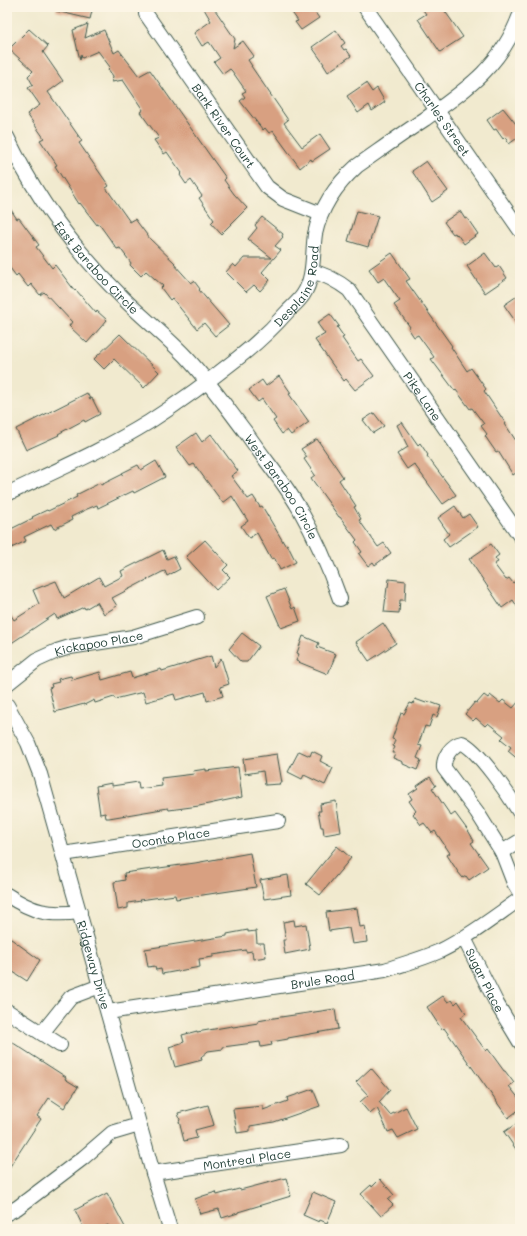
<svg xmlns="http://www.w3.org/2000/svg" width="527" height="1236" font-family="Mali,sans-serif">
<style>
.building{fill:#d8a081}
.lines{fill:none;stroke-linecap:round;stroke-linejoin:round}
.minor-casing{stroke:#3e574b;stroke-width:16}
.minor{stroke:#fff;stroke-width:14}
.labels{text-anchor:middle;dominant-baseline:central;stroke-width:3;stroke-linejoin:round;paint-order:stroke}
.street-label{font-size:12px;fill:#1f3d34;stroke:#fcf5e5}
</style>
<rect width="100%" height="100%" fill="#fcf5e5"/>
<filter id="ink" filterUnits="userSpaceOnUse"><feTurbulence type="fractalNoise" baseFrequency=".025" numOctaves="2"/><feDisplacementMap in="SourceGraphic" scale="8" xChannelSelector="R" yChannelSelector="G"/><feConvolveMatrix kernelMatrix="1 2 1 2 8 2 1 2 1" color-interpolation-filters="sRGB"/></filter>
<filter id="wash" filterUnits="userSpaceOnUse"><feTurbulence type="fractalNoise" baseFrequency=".012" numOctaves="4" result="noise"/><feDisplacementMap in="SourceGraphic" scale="16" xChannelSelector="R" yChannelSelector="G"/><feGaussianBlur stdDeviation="0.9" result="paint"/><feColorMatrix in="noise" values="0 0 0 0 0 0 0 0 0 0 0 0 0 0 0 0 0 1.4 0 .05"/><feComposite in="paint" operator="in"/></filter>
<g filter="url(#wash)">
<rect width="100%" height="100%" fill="#f1eacf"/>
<g id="blocks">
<path class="building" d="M57,7H93L90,19L56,11Z
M203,7H213L235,39L233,48L243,41L254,56L248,60L252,66H251L288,120L284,123L302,147L320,134L330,149L312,161L311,159L300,168L273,131L269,133L265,128L263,130L240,101L245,97L242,93L246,91L232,71L230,69L223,74L214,62L220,58L209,42L202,46L194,33L211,21Z
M288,7H311L319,18L301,30L295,22L298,21Z
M421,7H442L463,37L440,52L418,19L426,14Z
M88,24L85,38L104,30L114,53L119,50L139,76L150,70L211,157L226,178L224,180L234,194L247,208L221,234L211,223L214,220L199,198L202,196L191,180L186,184L180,175L182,173L174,162L167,152L164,154L154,140L159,138L140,112L143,110L123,80L112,82L113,76L108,69L110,67L98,51L82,58L81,55L80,60L73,30Z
M29,29L48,46L43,52L63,81L48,92L82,141L79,143L109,186L106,188L130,222L135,219L150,239L175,263L174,264L191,283L194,281L200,289L199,290L229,325L215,336L204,323L197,329L172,298L170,300L161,288L163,286L146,271L141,276L130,265L131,263L120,248L117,249L99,224L97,225L80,203L79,204L55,166L57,165L40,140L44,138L27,114L40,105L28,88L33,85L28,76L33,71L9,49Z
M336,30L345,43L341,46L344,50L346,49L351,56L328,72L323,64H324L312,47Z
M366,83L372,92L377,88L385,102L372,111L369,105L358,113L347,96Z
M503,108L520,129V136L509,144L505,137L503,139L496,129L494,130L487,120Z
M426,161L448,191L432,202L412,171Z
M7,204L17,219L19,218L39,245L36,247L52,268L55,265L75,291L76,290L96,313L97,311L107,320L87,343L69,326L72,322L44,292L40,295L31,284L28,287L18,274L16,276L7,264Z
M357,211L378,216L368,247L348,241Z
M460,211L465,219L467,218L478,234L464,244L457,234L456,235L455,233L453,234L444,222Z
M262,217L283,234L282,236L283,237L275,246L281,250L262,272L270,280L260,291L254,285L246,292L226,272L233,264L236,267L244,258H272L248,239L257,228L255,225Z
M392,253L410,279L406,281L452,346L451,347L467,371L471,368L486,389L484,391L506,424H505L520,447V470L513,475L498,451L496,452L489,442L485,436L487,434L481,426L484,424L472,408L470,409L456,390L455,391L431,359L434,357L418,335L414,337L408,328L410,327L394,305L400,301L385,280L384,278L378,282L369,269Z
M485,253L496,268L499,266L507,278L485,293L467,266Z
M520,294V328L504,305Z
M330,314L339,326L337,327L344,337L342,338L358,361L361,359L374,376L355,390L346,379L344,381L315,340L325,334L317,323Z
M120,334L159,372L144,388L114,359L104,369L94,359Z
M279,376L291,393L289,394L309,422L291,435L287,430L282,434L273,421L276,419L262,399L258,402L249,390L262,380L266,386Z
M87,393L90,399L92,398L100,414L85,422L84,420L58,434L59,435L26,450L16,429Z
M374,413L384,426L373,433L363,420Z
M402,422L418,445L420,443L428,455L427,456L456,495L443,504L414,464L407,469L397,454L408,447L397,425Z
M196,433L202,442L211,434L238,471L231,476L248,499L253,496L260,507L262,506L285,545L287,544L296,562L280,570L275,559L273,558L271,559L257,533L249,538L241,526L248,521L232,496L223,503L194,464L190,466L176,447Z
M317,439L343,477L339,480L356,506L354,507L361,519L359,520L378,547L384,543L391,553L375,565L373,562L368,566L359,554L362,552L355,542L357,540L340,517H339L311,478L315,475L304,459L307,457L301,449Z
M156,461L165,477L134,493L133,491L98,508L97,505L87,509L71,517L72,520L54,529L51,524L24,537L26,541L7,550V531L33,518L32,517L47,510L48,511L77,497L76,495L100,483L101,485L123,474L122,473L138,465L141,470Z
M455,506L463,518L469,514L478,527L449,547L443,539L449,534L438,518Z
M205,540L228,565L223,570L230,577L216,590L186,557Z
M491,544L499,555L495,558L498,562L494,564L506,580L509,578L513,583L516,581L520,586V611L513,600L502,608L469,559Z
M163,550L167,559L174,556L180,569L167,576L165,571L162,572L112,598L117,606L104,614L97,602L85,609L84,607L57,619L55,614L7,646V609L14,620L39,604L33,590L56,581L64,598L99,577L104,586L123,576L121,571Z
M389,579L406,581L405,600H400L399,613L384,612L387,587H388Z
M284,589L292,609L295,607L300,621L281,628L267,596Z
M383,623L396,643L369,661L356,642Z
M242,633L259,646L247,662H241L229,649Z
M303,636L319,643L317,647L336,654L328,674L296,661L299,654L297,653Z
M211,656L214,667L221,658L229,684L220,687L223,696L207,701L205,692L176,700L174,694L146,702L143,692L115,699L114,697L95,703L94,700L84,705V704L55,712L49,688L52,687L51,684L59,682L58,679L71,676L72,680L100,672L102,680L130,672L132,678L161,669L162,671Z
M484,695L488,698L490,695L500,703L503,700L513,708L520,700V761L508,751L511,747L501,739L504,736L488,723L485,726L476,718L473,721L465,714L475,702L477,703Z
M415,699L426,703L427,701L441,706L437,717L433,715L429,727L425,726L418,745L422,746L417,758L421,760L417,770L403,764V762L393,758L395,753H392L395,747L393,746L395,740L392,739L401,713L404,714L410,703L413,704Z
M299,751L310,756L312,751L322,756L320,761L333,768L325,785L304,775L302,779L288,772Z
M277,754L282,783H279L280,784L265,785L263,771L245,774L243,759Z
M238,767L242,797L199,806L169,810L168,808L109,818H106L105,813L100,814L96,786L112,783V786L138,782L139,789L162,786L161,778L194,774L193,771L206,769V771Z
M430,777L436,786L432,788L451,816L455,813L469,832L474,841L471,843L488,867L469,880L466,876L463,878L458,872L447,855L450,853L435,831L432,833L424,823L421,825L413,814L416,811L409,801L412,799L409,794L418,788L417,786Z
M336,801L341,832L324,835L323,827H321L318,811H321L320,804Z
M337,846L351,858L320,895L306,884Z
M250,853L256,887L176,899L175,895L140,900L141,901L128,903V908L118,910L114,882L125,880L124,873L195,863Z
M288,875L291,895L264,899L260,880Z
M357,908L360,927L365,926L367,942L352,944L349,928L329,931L326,912Z
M294,920L295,926L306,924L310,949L285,954L283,940H286L283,922Z
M248,930V932L256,931L257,943H264L266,957L253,959L252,951L246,952V950L213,955V957L199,959L200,967L162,974L161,969L156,970L155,966L148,967L145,949L227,936V934Z
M7,936L40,960L27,981L7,968Z
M443,996L448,1002L452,1000L455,1004L458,1001L466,1013L461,1017L486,1051L488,1049L504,1071H505L514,1083L509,1086L520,1100V1109L508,1118L444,1028L442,1030L427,1007Z
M335,1009L338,1029L288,1038V1039L271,1042L272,1045L261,1047L260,1042L223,1047V1049L208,1051L201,1057L202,1060L175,1067L169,1047L184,1042L182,1035L197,1031V1032L232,1026L233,1027L258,1023V1021L274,1018Z
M7,1039L66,1077L65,1079L78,1087L64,1108L49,1098L37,1116L41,1119L7,1171Z
M371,1068L390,1090L379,1102L390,1115L406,1107L417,1129L398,1138L393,1130L388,1132L377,1108L370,1114L360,1102L368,1095L356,1082Z
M313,1089L320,1106L274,1122L250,1126V1131L237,1133L233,1109L263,1106V1110L288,1101L287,1098Z
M208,1105L214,1125L195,1130L197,1138L184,1141L179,1121L180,1120L178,1113Z
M520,1121V1155L504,1132Z
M286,1178L291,1196L238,1212V1213L222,1218L219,1209L200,1214L195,1199L203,1196L216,1192L217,1195L239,1189L240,1190Z
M380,1179L394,1195L388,1200L393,1205L381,1216L361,1194L371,1185L372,1187Z
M313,1192L336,1202L327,1223L320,1220L319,1222L303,1215Z
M107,1193L126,1229H110L108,1225L100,1229H84L75,1210Z"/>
</g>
</g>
<g filter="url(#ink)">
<use href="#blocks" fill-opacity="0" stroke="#3e574b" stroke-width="1"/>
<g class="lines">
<g class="minor-casing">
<g id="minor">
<path id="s1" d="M365,7L520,230"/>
<path id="s2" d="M146,14L267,187L283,199L321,214"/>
<path id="s3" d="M7,137C35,196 76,252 123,298C143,318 165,335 185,356C208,380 227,408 247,434C264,459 284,482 299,508C316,538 329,568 340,599"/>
<path id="s4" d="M312,271C327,276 336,280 349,290L520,536"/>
<path id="s5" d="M7,494C55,471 104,450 149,422C180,402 209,381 238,358C256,344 273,328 288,311C293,306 299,301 303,295C315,277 312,254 315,234C321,206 337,184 357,166C380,150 402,134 425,119C467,89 501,66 520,15"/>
<path id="s6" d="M7,684L37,660L57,651L70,647L133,637L197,617"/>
<path id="s7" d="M7,705L28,743L40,774L153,1173L170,1229"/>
<path d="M520,813C510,797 478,749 462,743C451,745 443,758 444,768L477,812L502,852L514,883L520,893"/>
<path d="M502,852L520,841"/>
<path id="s8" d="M63,854L278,821"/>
<path d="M7,895C33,912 48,916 80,912"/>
<path id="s9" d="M464,938L497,1004L520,1042"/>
<path d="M7,1011L60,1045"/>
<path id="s10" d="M108,1012L385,970C403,964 422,959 440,951C469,937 494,917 520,899"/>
<path d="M42,1033L71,997L100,986"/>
<path id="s11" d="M153,1173L341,1145"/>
<path d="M7,1213L17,1208L83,1158L112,1133L139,1125"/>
</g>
</g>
<use href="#minor" class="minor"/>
</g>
</g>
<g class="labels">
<g class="street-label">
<text stroke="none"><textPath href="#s1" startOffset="136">Charles Street</textPath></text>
<text stroke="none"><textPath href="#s2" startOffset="136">Bark River Court</textPath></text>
<text stroke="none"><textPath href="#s3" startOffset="159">East Baraboo Circle</textPath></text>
<text stroke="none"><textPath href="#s5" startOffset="365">Desplaine Road</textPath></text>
<text stroke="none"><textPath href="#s4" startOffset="171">Pike Lane</textPath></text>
<text stroke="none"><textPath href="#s3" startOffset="447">West Baraboo Circle</textPath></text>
<text stroke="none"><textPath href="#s6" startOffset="103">Kickapoo Place</textPath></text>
<text stroke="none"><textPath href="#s8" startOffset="109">Oconto Place</textPath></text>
<text stroke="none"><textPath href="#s7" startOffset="275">Ridgeway Drive</textPath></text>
<text stroke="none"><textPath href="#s10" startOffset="217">Brule Road</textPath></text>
<text stroke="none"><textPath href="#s9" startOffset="47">Sugar Place</textPath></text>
<text stroke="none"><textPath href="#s11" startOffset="95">Montreal Place</textPath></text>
</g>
</g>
<rect width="527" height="1236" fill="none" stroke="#fcf5e5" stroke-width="24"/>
</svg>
